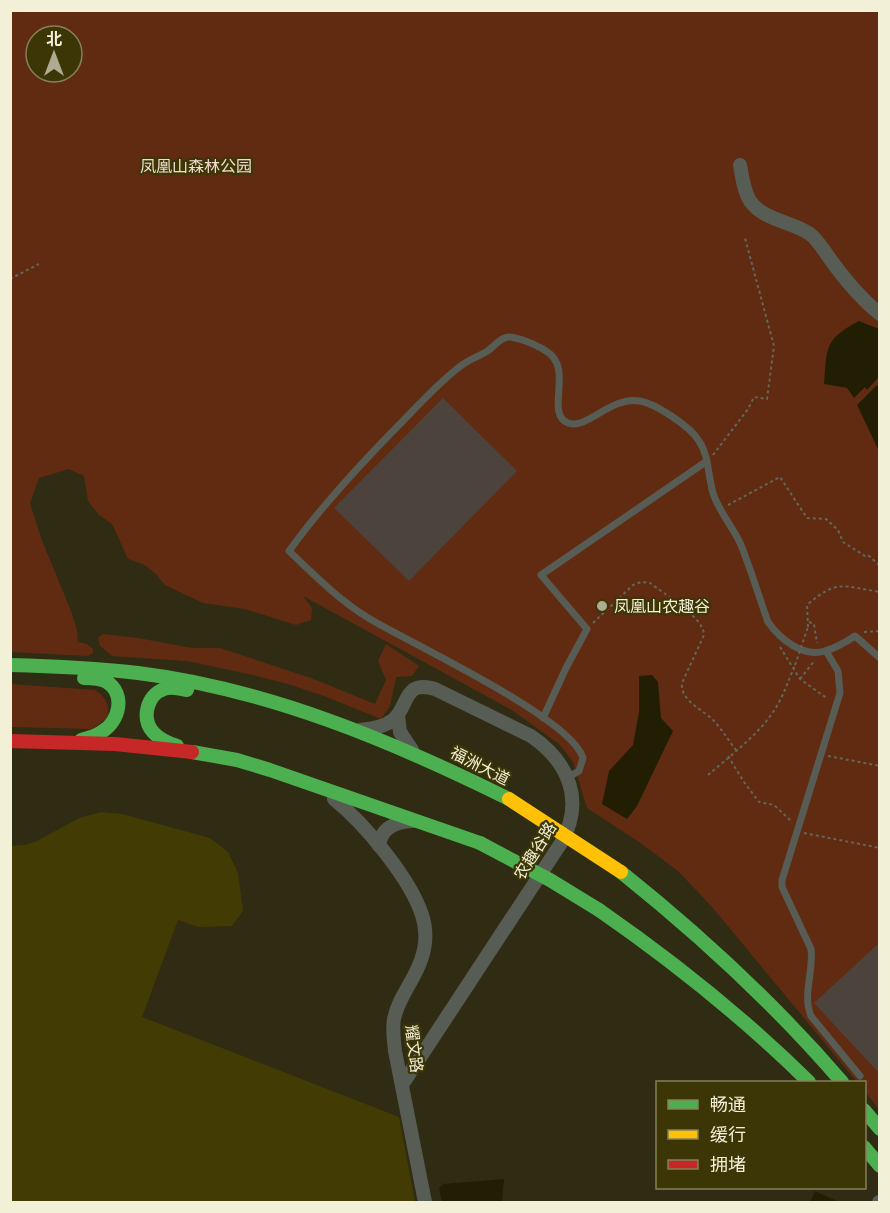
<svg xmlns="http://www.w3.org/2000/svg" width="890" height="1213" font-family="Cabin,'Noto Sans SC',sans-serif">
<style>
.built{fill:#423b03}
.green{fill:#612b11;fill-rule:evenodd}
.water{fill:#221e03}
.building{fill:#4c433c}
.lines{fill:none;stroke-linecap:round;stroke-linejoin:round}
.path{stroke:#63665b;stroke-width:2;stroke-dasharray:3 3;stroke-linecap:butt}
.lane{stroke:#575c55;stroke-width:7}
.street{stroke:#575c55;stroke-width:14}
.fast{stroke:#4caf50;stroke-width:14}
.jam{stroke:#c62828;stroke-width:14}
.path-bridge{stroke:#63665b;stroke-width:2;stroke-dasharray:3 3;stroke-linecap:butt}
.fast-bridge{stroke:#4caf50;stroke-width:14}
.slow-bridge{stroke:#ffc107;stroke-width:14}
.poi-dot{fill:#aeab93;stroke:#3c3606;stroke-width:2}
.labels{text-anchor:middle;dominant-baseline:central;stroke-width:4.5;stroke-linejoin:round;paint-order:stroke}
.park-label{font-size:16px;fill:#f3dbd2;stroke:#3c3606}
.poi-label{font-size:16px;fill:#f3f0d8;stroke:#3c3606;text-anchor:start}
.street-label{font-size:16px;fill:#f3f0d8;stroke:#3c3606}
</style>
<rect width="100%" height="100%" fill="#2f2c13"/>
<path class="built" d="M101,812L122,814L210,838L228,852L238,873L243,911L232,926L198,927L178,920L142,1017L399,1117L415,1202H11V846L24,845L37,841L79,818Z"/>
<path class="green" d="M10,11H879V1110L865,1091L864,1082H857L713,908L678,871L639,842L587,808L573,762L559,744L512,710L303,596L312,608L311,620L296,625L245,609L203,603L165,585L155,573L143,564L128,559L112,524L99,515L88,501L84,476L69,469L39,478L30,503L41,538L71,611L77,630L78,642L87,644L93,649V653L88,656L11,652ZM36,36H72V72H36Z
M103,634L138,638L192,648H220L311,678L375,704L386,680L378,661L386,644L419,666L412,676L396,677L390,706L381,719L324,696L288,684L253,675L187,661L112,656L100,646L98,637Z
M11,684L95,690C107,698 109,704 108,717L92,729L11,727Z"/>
<path class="water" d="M859,321L879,329V377L867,390L865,387L854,398L847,388L824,384C827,348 824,339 859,321Z
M877,385L880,389L879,451L857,405Z
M652,675L658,682L661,718L673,731L637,806L627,819L602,804L609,771L633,745L639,712V676Z
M504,1179L502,1202H442L439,1188L443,1184Z
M815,1191L839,1202H810Z"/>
<path class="building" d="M443,398L517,471L409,581L334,508Z
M879,943V1073L814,1003Z"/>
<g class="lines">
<path class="path" d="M10,279L39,264
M713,455L748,409L754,397L767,399L774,346L745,238
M728,505L780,477L807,518L826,519L838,530L843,542L865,556L868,555L880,566
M809,622L814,624L817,643
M593,623L633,585L641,582L650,583C664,594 704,617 704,635L682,683C680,702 705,710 715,722C723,731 729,741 736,750
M808,627L807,605C837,579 843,586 880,592
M864,632L880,631
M780,647L800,679L828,699
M800,679L815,660
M728,756L744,782L759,802L774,805L791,821
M828,756L880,766
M708,775C730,756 757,736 773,712C783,698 788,681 795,665
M804,833L880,848"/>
<path class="lane" d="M826,651L838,671L840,693L782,880V887L811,949C814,971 802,995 811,1016L860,1076
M543,718L566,668L587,629L541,575L707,461
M567,778L579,771L583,758C572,718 410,643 370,619C340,601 314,575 289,551C320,508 356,469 393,431C414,410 435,386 458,368C466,361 477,357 486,352C493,348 499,338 508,337C518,337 537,345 546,351C575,368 544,413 568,423C587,430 610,396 640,401C656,404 690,426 699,441C709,456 708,476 713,493C719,512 733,527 741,545C751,570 759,597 768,622C780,639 803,658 825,651C836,648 846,642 855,636L880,658"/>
<path class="street" d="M740,165C742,177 744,191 750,201C764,221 792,221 810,234C819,241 826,254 833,263C847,282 861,299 880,314
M398,715L400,732L412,750
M360,730C371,729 384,727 393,720C409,707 403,679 435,689L531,736C569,762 585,801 561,843L402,1085
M334,799C364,823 410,878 422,915C427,930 426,946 421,960C414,981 398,998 394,1019C392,1029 394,1040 395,1051L425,1202
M379,846C381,828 395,822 412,821
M879,1202H880"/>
<path class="fast" d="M10,665C53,666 95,668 138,673C268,689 392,741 509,799
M81,740C89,738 97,736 103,731C119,721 126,694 107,682C100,678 92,678 84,678
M177,746C168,743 159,739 153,732C141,718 147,695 164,689C171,686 179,689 187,690
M192,752L237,760L270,770L480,843
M621,872C701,936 775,1004 842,1082
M599,910C674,962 744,1018 809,1082
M864,1110L880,1129
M864,1147L880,1166"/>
<path class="jam" d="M10,741L115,744L192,752"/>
<path class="path-bridge" d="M795,665L808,627"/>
<path class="fast-bridge" d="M480,843L550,880L599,910"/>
<path class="slow-bridge" d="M509,799L621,872"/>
</g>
<circle class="poi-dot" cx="602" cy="606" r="6"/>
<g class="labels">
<g class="park-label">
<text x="196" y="166">凤凰山森林公园</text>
</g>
<g class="poi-label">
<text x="614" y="606">凤凰山农趣谷</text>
</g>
<g class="street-label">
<text transform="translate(480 766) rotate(27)">福洲大道</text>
<text transform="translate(535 851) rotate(-58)">农趣谷路</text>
<text transform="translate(414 1049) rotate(83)">耀文路</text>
</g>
</g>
<rect width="890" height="1213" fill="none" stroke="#f3f0d8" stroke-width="24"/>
<rect x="656" y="1081" width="210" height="108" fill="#3c3606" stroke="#85805a" stroke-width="1.5"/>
<rect x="668" y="1100" width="30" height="9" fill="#4caf50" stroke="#85805a" stroke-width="1.5"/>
<text x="710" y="1111" font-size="18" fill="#f3f0d8">畅通</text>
<rect x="668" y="1130" width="30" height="9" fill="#ffc107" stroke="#85805a" stroke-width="1.5"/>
<text x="710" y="1141" font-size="18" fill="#f3f0d8">缓行</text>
<rect x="668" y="1160" width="30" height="9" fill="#c62828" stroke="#85805a" stroke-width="1.5"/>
<text x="710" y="1171" font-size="18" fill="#f3f0d8">拥堵</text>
<g transform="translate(54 54)"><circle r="28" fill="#3c3606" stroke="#85805a" stroke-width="1.5"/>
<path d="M0-4.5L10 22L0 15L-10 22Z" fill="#aeab93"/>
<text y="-9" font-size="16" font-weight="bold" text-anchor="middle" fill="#f3f0d8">北</text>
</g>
</svg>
